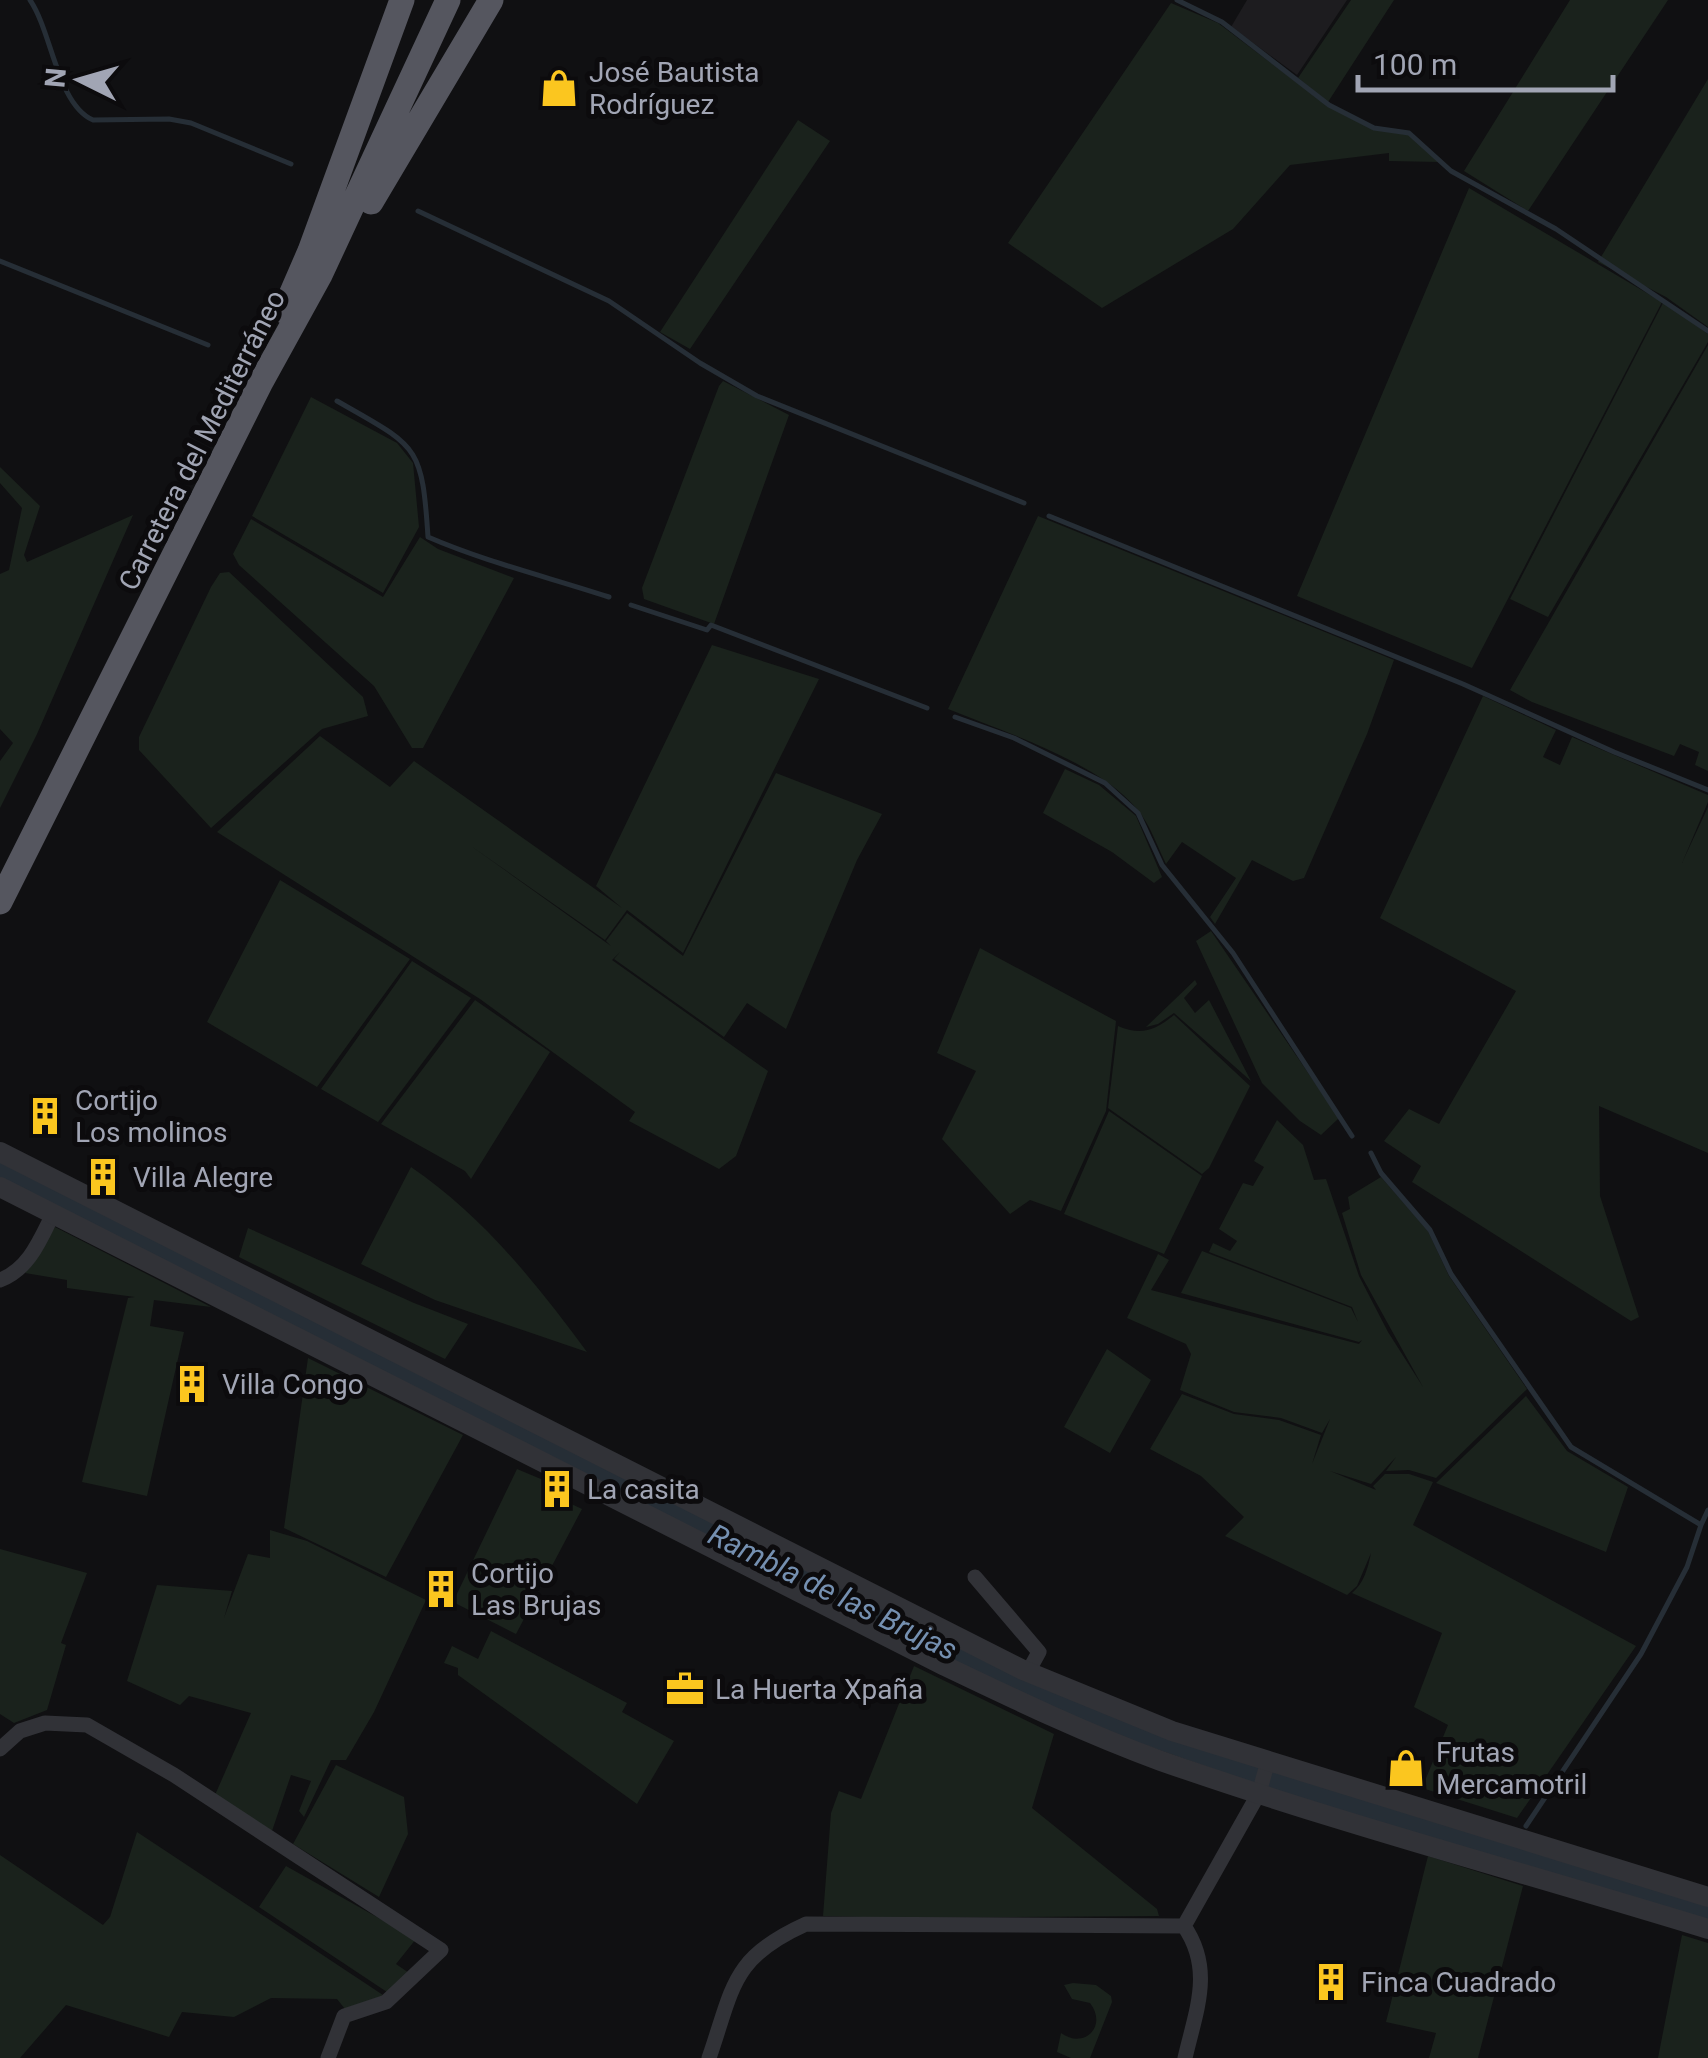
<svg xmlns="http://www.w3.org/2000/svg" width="1708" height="2058" font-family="Roboto,sans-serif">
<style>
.built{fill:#1d1c1f}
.green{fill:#1a221c}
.water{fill:#262e36}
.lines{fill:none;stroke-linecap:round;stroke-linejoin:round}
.stream{stroke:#262e36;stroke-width:5}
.minor{stroke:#313237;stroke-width:15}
.tertiary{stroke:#313237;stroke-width:20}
.trunk{stroke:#55565f;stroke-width:25}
.labels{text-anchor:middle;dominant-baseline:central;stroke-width:10;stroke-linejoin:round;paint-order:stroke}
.poi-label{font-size:28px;fill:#a1a5b4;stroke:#0c0b0d;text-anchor:start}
.street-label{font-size:28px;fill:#a1a5b4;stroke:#0c0b0d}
.water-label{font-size:30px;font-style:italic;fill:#7590b1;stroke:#0c0b0d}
</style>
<rect width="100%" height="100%" fill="#101012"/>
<path class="built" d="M1247,0H1347L1297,75L1231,27Z"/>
<path class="green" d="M1351,0H1394L1328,102L1298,78Z
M1570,0H1668L1528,211L1464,171Z
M1171,3L1218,23L1328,106L1375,130L1409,135L1440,162L1389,161V153L1290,165L1233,229L1102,308L1008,243Z
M1708,79V327L1666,297L1598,262Z
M798,120L830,141L690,349L660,332Z
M1469,188L1662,302L1472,668L1297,596Z
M1664,301L1708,334V342L1548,617L1510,599Z
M1708,345V771L1695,765L1699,752L1680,744L1674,756L1532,702L1510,690Z
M723,381L789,415L714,624L644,599L642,588L719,386Z
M311,397L397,443L413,463L419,527L383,593L252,516Z
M0,467L40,506L24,555L27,562L133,515L37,734L0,808V761L13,743L0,729V574L9,570L22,508L0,483Z
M1038,516L1394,660L1367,734L1304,878L1293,881L1252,860L1215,924L1210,917L1236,878L1182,842L1166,864C1157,846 1150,824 1137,809C1098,762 1005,732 948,709Z
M251,519L383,597L420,537L438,549L514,578L423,748H412L374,686L239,565L233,554Z
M229,572L363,697L368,716L322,729L211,828L139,750V737L211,587L220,573Z
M712,645L819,679L683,953L627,910L605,940L471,846L611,946L606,941L627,913L683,956L776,773L882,814L857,860L786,1029L747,1003L724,1037L614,959L620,952L612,960L768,1071L736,1156L719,1169L629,1121L635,1112L480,999L217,832L320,736L390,787L414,761L622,908L596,886Z
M1483,696L1556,730L1543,757L1560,765L1572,737L1708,795V802L1682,863L1708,807V1153L1599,1106L1600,1196L1639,1317L1631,1321L1412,1182L1421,1166L1384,1141L1409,1109L1439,1124L1516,991L1380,918Z
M1065,769L1099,785L1136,816L1162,877L1154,883L1112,852L1043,813Z
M280,880L410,959L317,1087L207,1022Z
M1211,931L1339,1118L1321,1135L1300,1121L1262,1083L1196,941Z
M980,948L1116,1021L1106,1111L1061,1211L1030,1200L1010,1214L942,1139L976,1071L937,1053Z
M412,961L471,998L378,1122L321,1089Z
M1195,980L1197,984L1184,998L1195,1013L1209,1000L1251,1081L1174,1013L1158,1024L1146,1027Z
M475,1000L550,1052L471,1179L465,1171L381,1124Z
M1174,1015L1250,1086L1209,1168L1202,1174L1108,1108L1118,1026C1141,1036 1156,1030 1174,1015Z
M1109,1111L1202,1176L1164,1254L1064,1214Z
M1277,1120L1303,1145L1314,1180L1326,1179L1359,1276L1388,1332L1423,1387L1361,1275L1342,1213L1350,1209L1348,1197L1381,1177L1428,1231L1449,1276L1527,1389L1436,1478L1409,1470L1386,1471L1396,1457L1371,1484L1330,1471L1376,1490L1373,1486L1385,1474H1409L1433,1482L1413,1525L1636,1646L1517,1818L1422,1788L1448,1725L1414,1707L1442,1633L1352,1593C1364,1583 1368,1568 1371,1553L1357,1586L1347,1595L1225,1536L1244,1517L1201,1476L1150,1449L1182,1394L1234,1414L1279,1420L1321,1435L1312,1464L1330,1419L1322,1433L1281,1418L1234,1412L1180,1390L1191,1354L1186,1344L1127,1318L1158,1254L1169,1260L1151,1290L1359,1344L1362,1340L1359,1342L1181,1293L1202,1251L1351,1308L1358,1322L1352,1307L1209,1252L1213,1243L1230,1251L1237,1241L1219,1229L1243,1183L1253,1186L1264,1167L1254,1161Z
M411,1167C483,1216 536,1283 587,1352L435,1300L361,1264Z
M55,1227L211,1307L154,1300L150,1326L184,1332L147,1496L82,1482L128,1298L135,1297L67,1288V1280L25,1273Z
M248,1228L414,1303L468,1324L445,1359L239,1257Z
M1107,1349L1151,1380L1110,1453L1064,1427Z
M308,1358L463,1435L386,1577L284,1528Z
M1526,1396L1567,1451L1628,1487L1606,1552L1436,1483Z
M517,1469L548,1482L546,1492L582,1509L516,1634L453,1602Z
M270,1530L307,1541L426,1600L374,1712L346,1760H331L304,1817L299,1811L311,1781L291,1775L272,1831L215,1795L251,1713L189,1696L180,1705L127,1681L157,1585L232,1591L224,1618L248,1554L270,1558Z
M0,1549L87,1573L61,1643L66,1645L47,1710L14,1723L0,1714Z
M491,1631L627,1703L622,1712L674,1741L637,1804L458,1675V1668L444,1663L452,1646L478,1659Z
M914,1666L1054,1734L1032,1808L1157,1909L1159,1916L901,1918L823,1916L831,1813L839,1791L861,1799Z
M336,1765L404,1797L408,1834L379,1897L293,1844Z
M137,1832L386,1997L345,2009L337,1999L271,1998L234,2017L182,2012L169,2037L66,2005L20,2058H0V1855L103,1925L110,1917Z
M1428,1856L1523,1886L1478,2058H1429L1436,2033L1386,2022Z
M286,1866L416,1939L396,1964L409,1973L390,1994L259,1907Z
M1682,1935L1708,1943V2058H1658Z
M1073,1983L1096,1985L1111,1996L1112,2002L1090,2058H1071L1057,2052L1061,2033C1084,2050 1108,2026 1090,2003L1072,1999L1064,1985Z"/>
<path class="water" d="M0,1159L1029,1680L1708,1903V1924L1273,1790L1068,1718L0,1182Z"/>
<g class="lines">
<path class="stream" d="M30,0C52,32 57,104 93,120L169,119L191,123L291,164
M1177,0L1222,22L1329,105L1374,128L1409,133L1451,171L1556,229L1708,331
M418,211L609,301L700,363L757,396L1024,503
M0,261L208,345
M337,401C417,447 422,443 428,537C486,562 548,577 609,597
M1049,516L1463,684L1614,752L1708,790
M631,605L707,630L711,625L927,708
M955,717L1014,738L1105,783L1138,813L1162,865L1233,953L1352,1136
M1371,1153L1381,1173L1430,1230L1451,1274L1571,1447L1701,1525L1687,1567L1641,1654L1526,1826
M1701,1525L1708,1510"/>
<path class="minor" d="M0,1280C29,1269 40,1240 53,1214
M975,1577L1039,1652L1028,1672
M0,1749L20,1731L45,1723L87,1725L174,1775L441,1950L386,2002L344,2016L328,2058
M1184,1926L1259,1793L1268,1761
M1184,1926C1214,1970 1196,2010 1185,2058
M709,2058C734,1986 731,1958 806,1924L1184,1926"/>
<path class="tertiary" d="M0,1152L1023,1670L1172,1731L1708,1897
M0,1187L945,1666C1016,1700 1087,1734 1161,1761C1341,1824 1526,1873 1708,1929"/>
<path class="trunk" d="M371,202L491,0
M284,311L310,251L402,0
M0,902L261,382L320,275L448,0"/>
</g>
<defs>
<g id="shop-bare" transform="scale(3)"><path d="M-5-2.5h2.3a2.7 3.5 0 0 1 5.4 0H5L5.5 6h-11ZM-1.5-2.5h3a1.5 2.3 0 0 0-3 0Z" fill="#fbc61f" stroke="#0c0b0d" stroke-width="2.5" paint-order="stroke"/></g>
<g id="building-bare" transform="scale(3)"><path d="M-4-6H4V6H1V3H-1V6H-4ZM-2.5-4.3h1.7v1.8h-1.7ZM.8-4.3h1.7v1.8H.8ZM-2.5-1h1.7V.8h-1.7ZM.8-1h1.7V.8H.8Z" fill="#fbc61f" stroke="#0c0b0d" stroke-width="2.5" paint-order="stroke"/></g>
<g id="office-bare" transform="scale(3)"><path d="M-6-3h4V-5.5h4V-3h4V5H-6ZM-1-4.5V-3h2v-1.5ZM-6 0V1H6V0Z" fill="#fbc61f" stroke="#0c0b0d" stroke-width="2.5" paint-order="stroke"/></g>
</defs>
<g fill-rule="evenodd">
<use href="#shop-bare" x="559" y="88"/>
<use href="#building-bare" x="45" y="1116"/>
<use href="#building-bare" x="103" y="1177"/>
<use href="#building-bare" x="192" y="1384"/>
<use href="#building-bare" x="557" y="1489"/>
<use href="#building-bare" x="441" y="1589"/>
<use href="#office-bare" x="685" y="1689"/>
<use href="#shop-bare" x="1406" y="1768"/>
<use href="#building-bare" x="1331" y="1982"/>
</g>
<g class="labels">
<g class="poi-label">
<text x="589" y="72">José Bautista<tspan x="589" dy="32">Rodríguez</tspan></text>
<text x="75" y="1100">Cortijo<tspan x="75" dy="32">Los molinos</tspan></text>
<text x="133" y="1177">Villa Alegre</text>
<text x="222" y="1384">Villa Congo</text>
<text x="587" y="1489">La casita</text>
<text x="471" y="1573">Cortijo<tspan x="471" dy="32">Las Brujas</tspan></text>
<text x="715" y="1689">La Huerta Xpaña</text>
<text x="1436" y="1752">Frutas<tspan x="1436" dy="32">Mercamotril</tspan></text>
<text x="1361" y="1982">Finca Cuadrado</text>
</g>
<g class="street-label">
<text transform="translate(202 440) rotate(-63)">Carretera del Mediterráneo</text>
</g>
<g class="water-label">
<text transform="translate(833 1592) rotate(26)">Rambla de las Brujas</text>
</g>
</g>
<g transform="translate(80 80) rotate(275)" stroke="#0c0b0d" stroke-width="8" paint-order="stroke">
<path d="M0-8L18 38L0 25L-18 38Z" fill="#a1a5b4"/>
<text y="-15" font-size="28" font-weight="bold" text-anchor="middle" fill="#a1a5b4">N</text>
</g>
<path d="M1358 75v15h255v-15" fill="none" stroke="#a1a5b4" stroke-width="5"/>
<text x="1373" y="75" font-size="30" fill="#a1a5b4" stroke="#0c0b0d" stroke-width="8" paint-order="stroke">100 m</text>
</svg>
